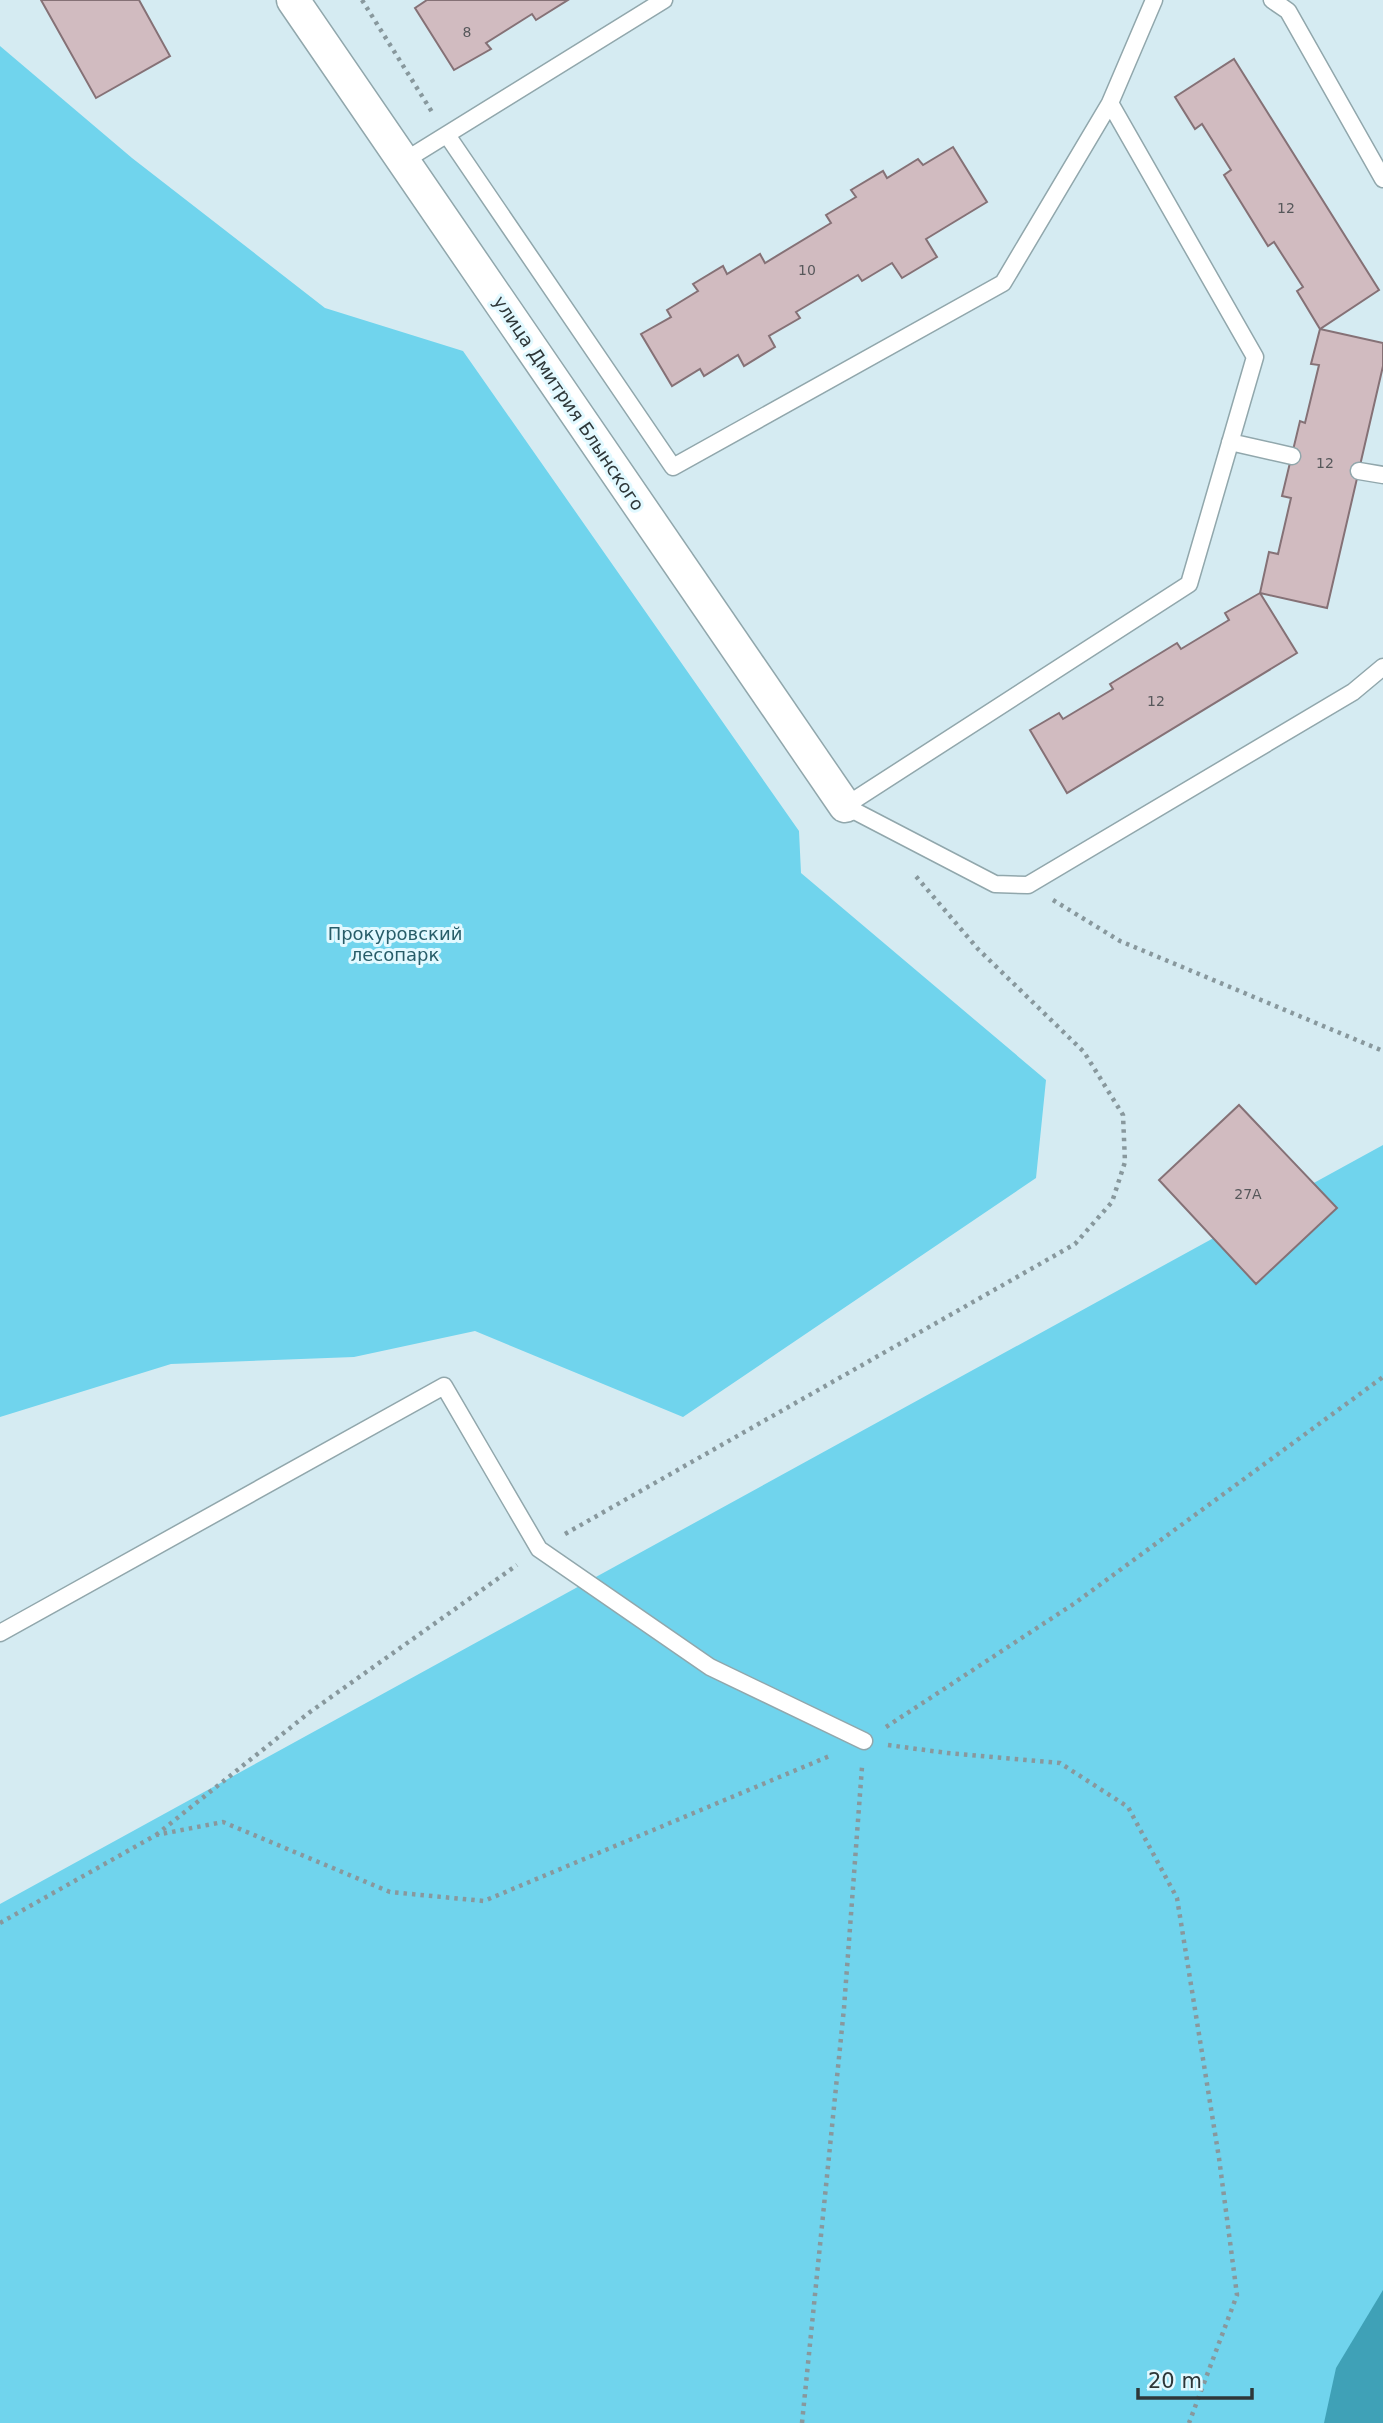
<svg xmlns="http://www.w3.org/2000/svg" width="1383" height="2423" font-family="'DejaVu Sans',sans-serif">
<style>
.green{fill:#70d4ed}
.water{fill:#3fa1b7}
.building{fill:#d1bbc0;stroke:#857176;stroke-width:2}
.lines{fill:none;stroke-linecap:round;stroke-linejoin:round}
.lane-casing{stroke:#91a7ac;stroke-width:19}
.street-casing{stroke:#91a7ac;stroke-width:35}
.path{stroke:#88989d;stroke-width:4.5;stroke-dasharray:3.5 5;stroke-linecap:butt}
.lane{stroke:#fff;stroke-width:16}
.street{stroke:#fff;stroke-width:32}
.labels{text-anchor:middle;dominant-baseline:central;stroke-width:6;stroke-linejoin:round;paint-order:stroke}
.number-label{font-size:14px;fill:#57585b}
.street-label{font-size:18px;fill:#2e3739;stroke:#e2f9ff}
.park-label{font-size:18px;fill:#275d69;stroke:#e2f9ff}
</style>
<rect width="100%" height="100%" fill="#d5ebf2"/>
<path class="green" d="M0,46L132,158L325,308L463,351L799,831L801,873L1046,1080L1036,1178L683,1417L475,1331L354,1357L171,1364L0,1417Z
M1383,1145V2423H0V1904Z"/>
<path class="water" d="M1383,2290V2423H1324L1336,2368Z"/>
<path class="building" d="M41,0H139L170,56L96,98Z
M427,0H568L536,20L532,14L486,43L491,49L454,70L415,8Z
M1234,59L1379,290L1320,329L1297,291L1303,287L1274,242L1268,246L1224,175L1231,170L1202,124L1195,129L1175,97Z
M953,147L987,202L926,239L937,257L902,278L892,263L862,281L858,275L796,312L800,318L769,336L775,347L744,366L738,355L704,376L700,369L672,386L641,334L671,317L667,310L698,291L693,284L723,266L727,274L760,254L765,263L831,223L826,215L856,197L851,190L883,171L887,178L918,159L923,165Z
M1320,329L1383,343V366L1327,608L1260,593L1269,552L1278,554L1291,498L1282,496L1300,421L1305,423L1319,365L1311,364Z
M1260,593L1297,653L1067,793L1030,730L1059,713L1063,719L1113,689L1110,684L1177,643L1181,649L1229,620L1225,613Z
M1239,1105L1337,1208L1256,1284L1159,1180Z"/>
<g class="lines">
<g class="lane-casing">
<path id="lane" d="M1154,0L1110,103L1255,357L1189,584L845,806L995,884L1028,885L1353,692L1383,667
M1272,0L1288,11L1383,179
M447,135L673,467L1003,283L1110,103
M404,161L664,0
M1230,442L1292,456
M1359,471L1383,475
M0,1633L444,1386L539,1549L710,1667L864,1741"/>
</g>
<g class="street-casing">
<path id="street" d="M293,0L845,806"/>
</g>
<path class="path" d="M362,0L432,112
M1053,900L1120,941L1383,1051
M565,1534L1075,1244L1112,1202L1125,1162L1123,1115L1084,1052L978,949L914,874
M886,1727L1075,1603L1383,1377
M888,1745L947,1753L1060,1763L1128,1807L1177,1898L1219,2158L1237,2295L1189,2423
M156,1835L310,1712L517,1565
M0,1923L156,1835L223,1822L390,1892L484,1901L832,1755
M802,2423L844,2008L862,1767"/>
<use href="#lane" class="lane"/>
<use href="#street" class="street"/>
</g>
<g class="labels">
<g class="number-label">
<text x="467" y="32">8</text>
<text x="1286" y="208">12</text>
<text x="807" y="270">10</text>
<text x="1325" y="463">12</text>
<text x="1156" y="701">12</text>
<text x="1248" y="1194">27А</text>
</g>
<g class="street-label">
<text transform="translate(569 403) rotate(56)">улица Дмитрия Блынского</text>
</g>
<g class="park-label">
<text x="395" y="933">Прокуровский<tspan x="395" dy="21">лесопарк</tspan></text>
</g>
</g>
<path d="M1138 2388v10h114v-10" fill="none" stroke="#2e3739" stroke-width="3.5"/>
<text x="1148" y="2388" font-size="21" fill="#2e3739" stroke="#e2f9ff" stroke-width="5" paint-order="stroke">20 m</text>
</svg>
